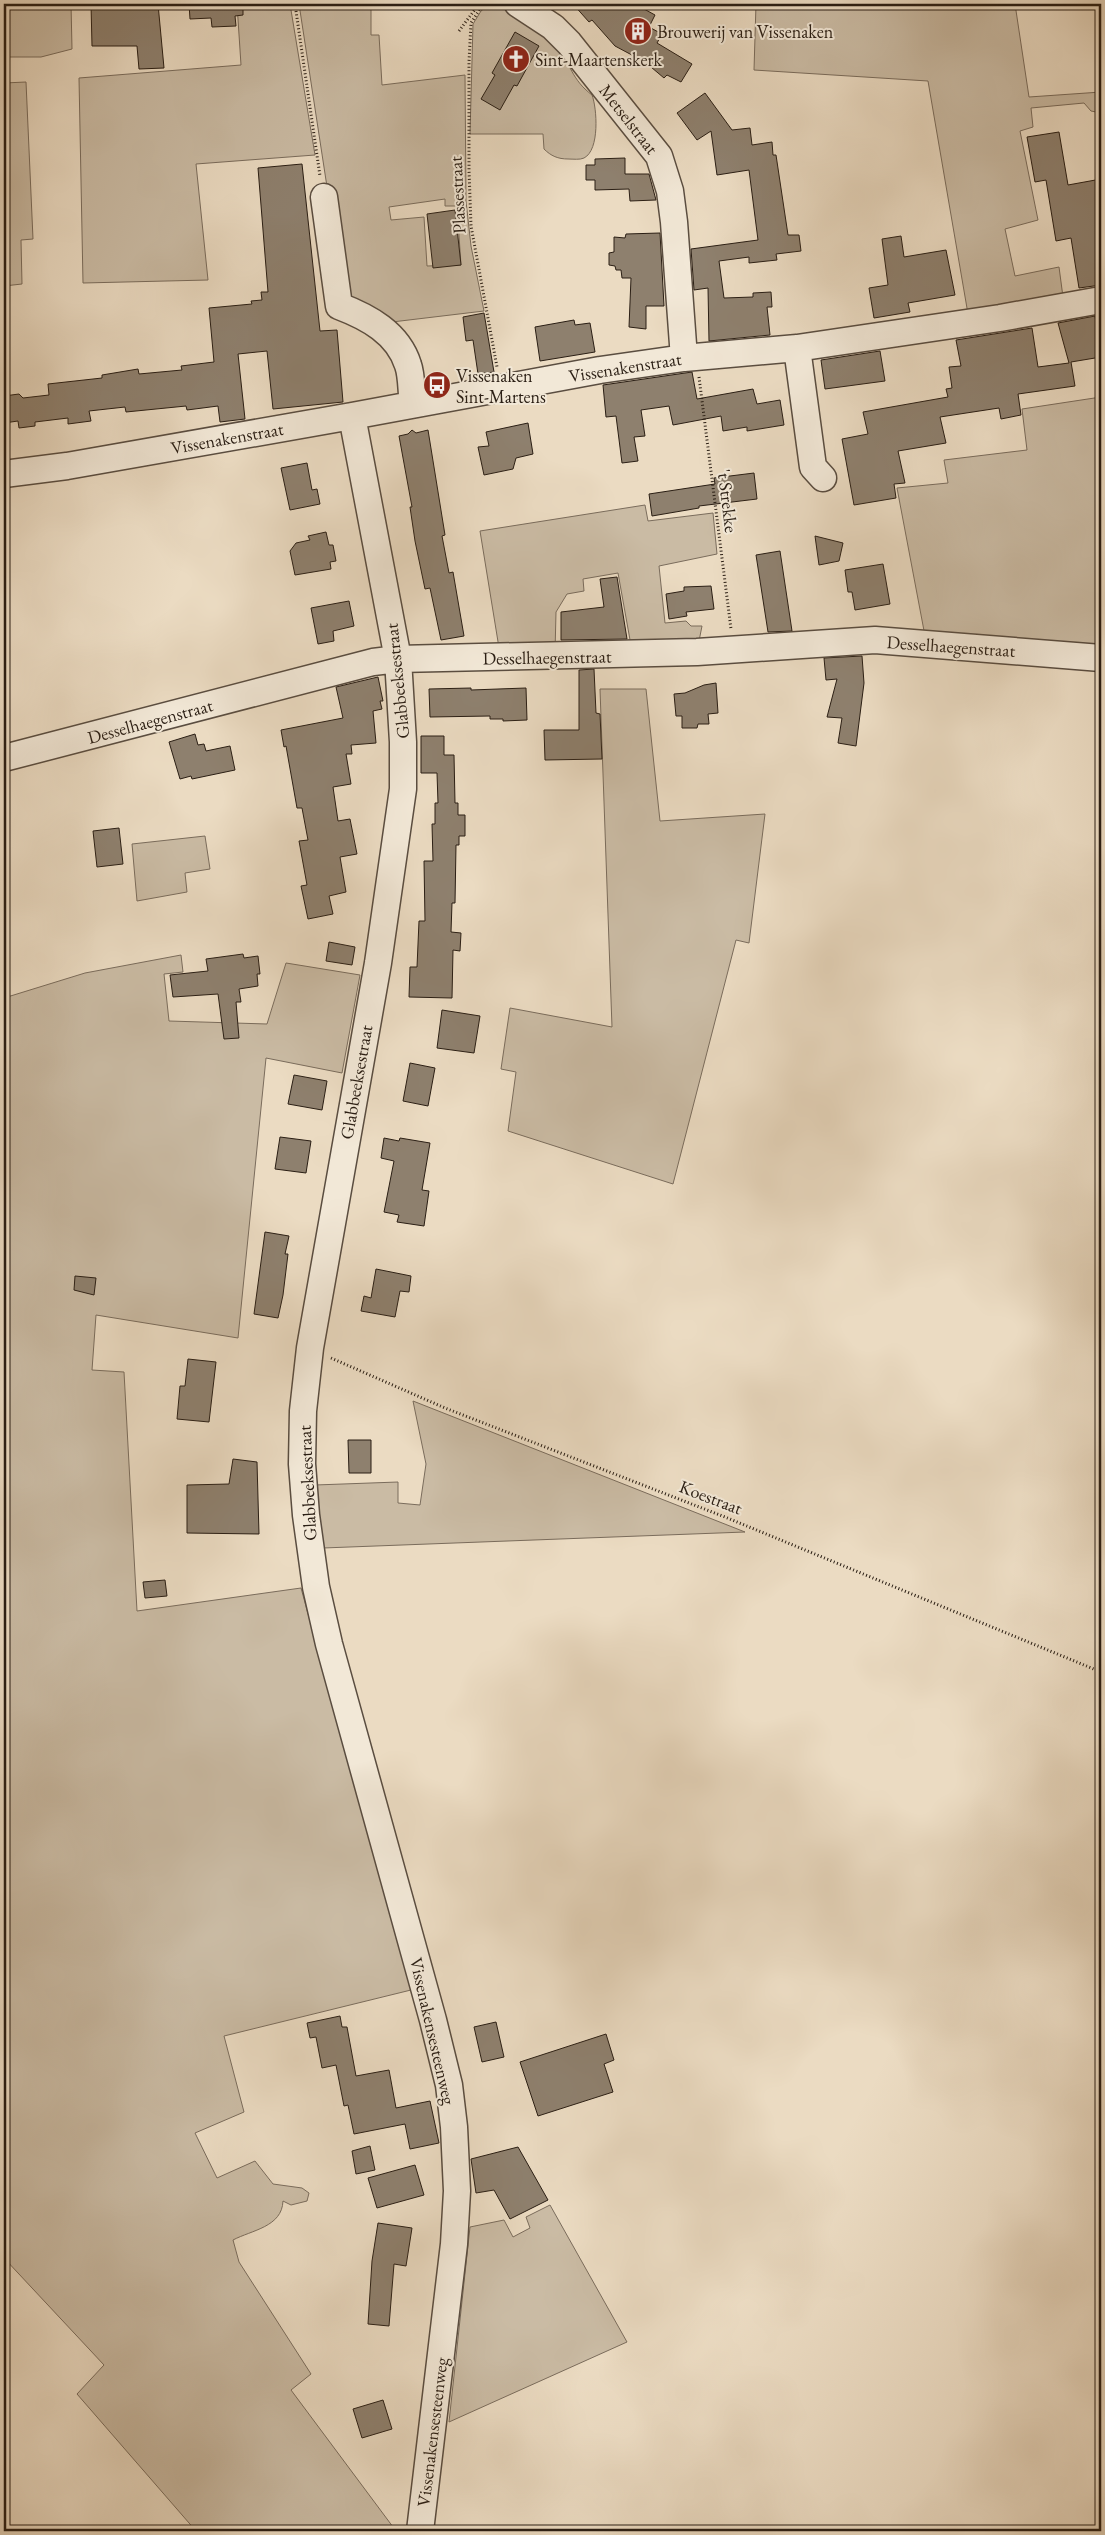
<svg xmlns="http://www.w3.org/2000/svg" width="1105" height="2535" font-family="'EB Garamond',serif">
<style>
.green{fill:#cabba4;stroke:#7a6c5c;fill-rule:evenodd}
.building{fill:#8e806e;stroke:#2a1e14}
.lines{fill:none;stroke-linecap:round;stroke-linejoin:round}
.minor-casing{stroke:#5a4d40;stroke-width:29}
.path{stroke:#2a1e14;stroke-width:3;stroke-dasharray:1 2.5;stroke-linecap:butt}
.minor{stroke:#f2e8d7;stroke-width:26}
.labels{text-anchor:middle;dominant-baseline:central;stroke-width:4;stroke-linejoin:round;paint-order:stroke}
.poi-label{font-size:18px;fill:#2a1e14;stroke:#f2e8d7;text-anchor:start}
.street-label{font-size:18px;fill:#2a1e14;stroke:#f2e8d7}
</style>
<rect width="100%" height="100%" fill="#ebdbc2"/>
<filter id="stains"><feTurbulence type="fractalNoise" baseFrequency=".004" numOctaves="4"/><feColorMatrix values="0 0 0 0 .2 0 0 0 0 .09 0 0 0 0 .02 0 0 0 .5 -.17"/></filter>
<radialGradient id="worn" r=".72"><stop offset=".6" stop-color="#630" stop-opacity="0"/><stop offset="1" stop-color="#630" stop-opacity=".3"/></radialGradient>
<path class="green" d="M4,4H71L72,49L41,57H4Z
M237,4H290L315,155L196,164L208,280L83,283L79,78L241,65Z
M299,4H371V35H379L382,85L465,75L466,201L471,246L484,311L392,322L353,305L335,239ZM445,199V206H457L461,265L427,266L424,217L391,220L389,207Z
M490,4C510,8 543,30 556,45C571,64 571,79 592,95C597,108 600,150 584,158C580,160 573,159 568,159C558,159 551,156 544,149L543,134H470L473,24L481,11Z
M756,4H1015L1029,97L1101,92V113L1091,111L1084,103L1031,108L1033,127L1020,131L1038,220L1005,229L1015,276L1059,267L1063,297L968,314L928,81L754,70Z
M26,82L33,239L21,240L22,284L4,286V83Z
M1101,397V653L925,636L897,488L948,483L944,460L1027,450L1022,409Z
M645,505L648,521L713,513L717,554L659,566L665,623L686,621L691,626H702L698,646L632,651L618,573L583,579L584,591L567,594L556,612L555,653L500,654L480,531Z
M600,689H646L660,821L765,814L749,943L736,940L673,1184L508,1131L516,1072L501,1069L510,1008L612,1027Z
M205,836L210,869L185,873L187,892L137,901L132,844Z
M181,955L183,972L164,974L169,1021L267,1024L286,963L360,975L342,1073L266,1058L238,1338L96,1315L92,1370L124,1372L137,1611L301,1588L411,1990L224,2036L244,2112L195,2133L217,2178L255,2161L273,2184L302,2188L309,2193L307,2201L291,2205L283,2201C282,2227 252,2230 233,2240L239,2262L311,2374L291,2390L396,2531H196L77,2394L104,2365L4,2258V1305H8L4,1270V998L85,973Z
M413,1401L745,1532L323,1548L315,1485L398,1482V1503L420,1505L426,1464Z
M550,2205L627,2342L449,2422L470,2227L504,2220L513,2237L530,2228L526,2217Z"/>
<path class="building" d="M91,4H158L164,68L139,69L137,46H92Z
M189,4H243V15L235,16L236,26L212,27L211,18L190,19Z
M573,4H635L655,15L649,27L662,34L657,43L692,64L681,82L667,75L664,78L645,62L615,46L592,20L589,22Z
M515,32L539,46L517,86L514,85L500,110L481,99L495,75L492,73Z
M705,93L732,130L750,128L752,145L772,142L773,155H776L788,235H799L801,251L776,254L777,260L749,263V257L719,261L724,298L753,297V293L771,292L772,307H767L770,335L709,341L708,288L694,290L691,249L758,240L749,170L717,175L711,131L697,140L677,113Z
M1059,132L1068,185L1101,179V233L1097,234L1101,260V285L1079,288L1071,238L1056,241L1046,180L1035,182L1027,137Z
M625,158V174H649L656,200L630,201L629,189L595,190V180H586V165H595V159Z
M302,164L320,331L337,330L343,402L273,409L267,351L238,354L245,419L220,422L218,406L187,410L186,406L126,412L125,407L89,411L91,421L68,424V418L35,422V426L19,428L18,421L4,423V396L19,394L23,398L49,395L48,384L102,378V375L138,369L139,374L182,370L181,366L214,362L209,308L252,304L251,301L262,300L261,292H268L258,168Z
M455,210L461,265L433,268L427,214Z
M660,233L664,306H646V329L629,327L631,278H622L621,270H616L615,266L609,265V253L614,252V237L625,238L626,234Z
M901,236L904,257L946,250L955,295L908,303L910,312L874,318L869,288L888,285L882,239Z
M484,313L494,372L478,374L473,340L466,341L463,317Z
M1095,316L1101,357L1071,362L1075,386L1018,394L1021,415L1001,419L999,408L940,417L946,443L898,451L905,483L894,484L896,498L854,505L842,439L868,434L863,412L948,397L946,389L952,388L949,367L961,366L956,340L1032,328L1038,367L1069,363L1058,323Z
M574,320L575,325L590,323L595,352L540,361L535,327Z
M880,351L885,381L825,389L821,360Z
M692,372L697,399L753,389L757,404L780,400L784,425L747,431V427L723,431L721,416L673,425L669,406L641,410L645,436L634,437L638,461L622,463L616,416L606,417L603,385Z
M528,423L533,454L516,458L513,469L484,475L478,447L489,446L486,432Z
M412,430L416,433L428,430L445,535L442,536L449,573L453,572L464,636L441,640L430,588L425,589L415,541L410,507H412L399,436L408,434Z
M307,463L312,490L317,489L320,504L290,510L281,468Z
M754,473L757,499L699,506V508L652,516L649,494L715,484L714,478Z
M326,532L329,545H333L336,561L330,562L331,569L295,575L290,551L296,543L310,540L308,536Z
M815,536L843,543L839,561L819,565Z
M780,551L792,631L768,632L756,555Z
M883,564L890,604L855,610L852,592H848L845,570Z
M617,577L627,639L561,640V612L604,607L600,579Z
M711,586L714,609L686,612L687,616L669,619L666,594L684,591V587Z
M349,601L354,626L333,631L334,641L318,644L311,608Z
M862,656L864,683L856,746L838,743L842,718L827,717L837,679L826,680L824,658Z
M594,669L596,713L600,714L602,759L545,760L544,730H579V670Z
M378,677L383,701H380L382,709L373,711L376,743L351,745L352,754H346L351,784L333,787L338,821L350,819L357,854L340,857L346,892L329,896L333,914L308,919L301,886L307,885L299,841L308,840L302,808H297L286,746L284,747L281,730L343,718L336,687Z
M716,683L718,713L708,714L709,724H698L697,728H682V716H676L674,694L685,693L704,685Z
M471,688V690L526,688L527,720L503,721V719H490V716L430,717L429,689Z
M195,734L198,745L204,744L206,751L230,746L235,770L192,779L191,776L180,779L169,742Z
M421,736H444V755H454L455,803H458V815H465V836H459V845H456L455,903H452L451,932L461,933L460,951L453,950L452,998L409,997L410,967H417L419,921H425L424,861H433L432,824H435V803H438L437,773H421Z
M119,828L123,864L97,867L93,831Z
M329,942L355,947L352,965L326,961Z
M243,954L244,958L258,956L260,974H257L258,986L239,989L241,1002H236L239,1038L224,1039L218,994L173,997L170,975L208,971L206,959Z
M442,1010L480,1016L474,1053L437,1048Z
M410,1063L435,1068L428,1106L403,1101Z
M294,1075L327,1081L322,1110L288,1104Z
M280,1137L311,1141L306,1173L275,1169Z
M384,1138L399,1141L400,1138L430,1143L422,1190L429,1191L424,1226L397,1222L399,1215L384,1212L394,1161L381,1158Z
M265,1232L289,1236L285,1254H288L283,1295L278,1318L254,1314Z
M376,1269L411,1276L409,1292L400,1291L395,1317L361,1311L364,1296L371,1298Z
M75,1276L96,1278L94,1295L74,1290Z
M188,1359L216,1362L209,1422L177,1419L180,1386H185Z
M348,1440H371V1473H349Z
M233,1459L257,1462L259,1534L187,1533V1485L229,1484Z
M165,1580L167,1596L145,1598L143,1582Z
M340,2016L342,2027H347L356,2076L389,2070L396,2108L430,2101L439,2143L410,2149L405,2124L354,2134L348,2105L344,2106L336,2065L322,2068L316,2037L310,2038L307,2023Z
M496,2022L504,2057L482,2062L474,2027Z
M606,2034L614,2060L604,2064L613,2092L538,2116L520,2062Z
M370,2146L375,2170L356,2174L352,2151Z
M518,2147L548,2200L510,2219L494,2190L476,2193L471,2159Z
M415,2165L424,2195L377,2208L368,2178Z
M378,2223L412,2228L406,2266L394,2264L389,2326L368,2324L372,2261Z
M383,2400L392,2429L362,2438L353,2409Z"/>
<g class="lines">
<g class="minor-casing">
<path id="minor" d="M518,4L553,27L569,43L659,156L670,191L674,222L684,358
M324,197L339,306C368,317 398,333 408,365C412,376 411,391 413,404
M797,348L813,467L823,478
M352,416L398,659L403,742V789L378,963L310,1348L303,1411L302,1464L306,1515L316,1587L329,1644L433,2020L449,2085L454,2127L457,2191L454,2244L420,2531
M4,474L67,466L352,416L600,370L684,358L797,348L1000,318L1101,300
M4,758L373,662L398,659L697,652L875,640L1101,658"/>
</g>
<path class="path" d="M295,4L320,176
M488,4L480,9L471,23L469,62V170L471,226L497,367
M459,31L479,4
M699,377L731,629
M331,1358L445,1408L725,1517L1101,1672"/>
<use href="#minor" class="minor"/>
</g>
<defs>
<g id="building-disc" transform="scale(1.4375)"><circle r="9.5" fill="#8f2418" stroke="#f2e8d7"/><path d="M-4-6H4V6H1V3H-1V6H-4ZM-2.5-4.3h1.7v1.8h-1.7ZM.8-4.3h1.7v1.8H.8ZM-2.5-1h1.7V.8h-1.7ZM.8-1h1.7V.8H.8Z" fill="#fff"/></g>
<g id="church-disc" transform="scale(1.4375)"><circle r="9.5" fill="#8f2418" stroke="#f2e8d7"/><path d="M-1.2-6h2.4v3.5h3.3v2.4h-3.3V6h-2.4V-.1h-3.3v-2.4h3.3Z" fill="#fff"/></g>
<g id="bus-disc" transform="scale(1.4375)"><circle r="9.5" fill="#8f2418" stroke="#f2e8d7"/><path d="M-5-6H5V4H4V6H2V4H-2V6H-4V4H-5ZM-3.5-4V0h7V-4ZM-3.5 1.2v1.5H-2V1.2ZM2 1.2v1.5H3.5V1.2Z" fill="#fff"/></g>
</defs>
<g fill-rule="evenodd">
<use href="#building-disc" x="638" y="31"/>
<use href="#church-disc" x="516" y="59"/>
<use href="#bus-disc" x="437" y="385"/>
</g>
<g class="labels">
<g class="poi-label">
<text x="657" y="31">Brouwerij van Vissenaken</text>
<text x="535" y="59">Sint-Maartenskerk</text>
<text x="456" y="375">Vissenaken<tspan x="456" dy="21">Sint-Martens</tspan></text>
</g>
<g class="street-label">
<text transform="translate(629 119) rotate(52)">Metselstraat</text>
<text transform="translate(457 195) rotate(-93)">Plassestraat</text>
<text transform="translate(625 367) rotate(-9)">Vissenakenstraat</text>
<text transform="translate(227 438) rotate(-10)">Vissenakenstraat</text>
<text transform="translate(728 501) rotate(83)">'t Strekke</text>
<text transform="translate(951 646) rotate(4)">Desselhaegenstraat</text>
<text transform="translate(547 657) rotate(-1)">Desselhaegenstraat</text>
<text transform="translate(397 681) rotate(-96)">Glabbeeksestraat</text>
<text transform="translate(150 721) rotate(-15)">Desselhaegenstraat</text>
<text transform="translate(356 1082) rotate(-80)">Glabbeeksestraat</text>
<text transform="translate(307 1483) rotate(-93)">Glabbeeksestraat</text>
<text transform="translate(711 1497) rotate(21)">Koestraat</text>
<text transform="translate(433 2031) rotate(77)">Vissenakensesteenweg</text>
<text transform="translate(432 2432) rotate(-83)">Vissenakensesteenweg</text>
</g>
</g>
<rect width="1105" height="2535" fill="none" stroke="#ebdbc2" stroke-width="20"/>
<rect x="5" y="5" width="1095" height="2525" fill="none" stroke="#2a1e14" stroke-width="2.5"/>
<rect x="10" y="10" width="1085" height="2515" fill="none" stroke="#2a1e14"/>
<rect width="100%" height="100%" filter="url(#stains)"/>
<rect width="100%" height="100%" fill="url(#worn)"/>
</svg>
